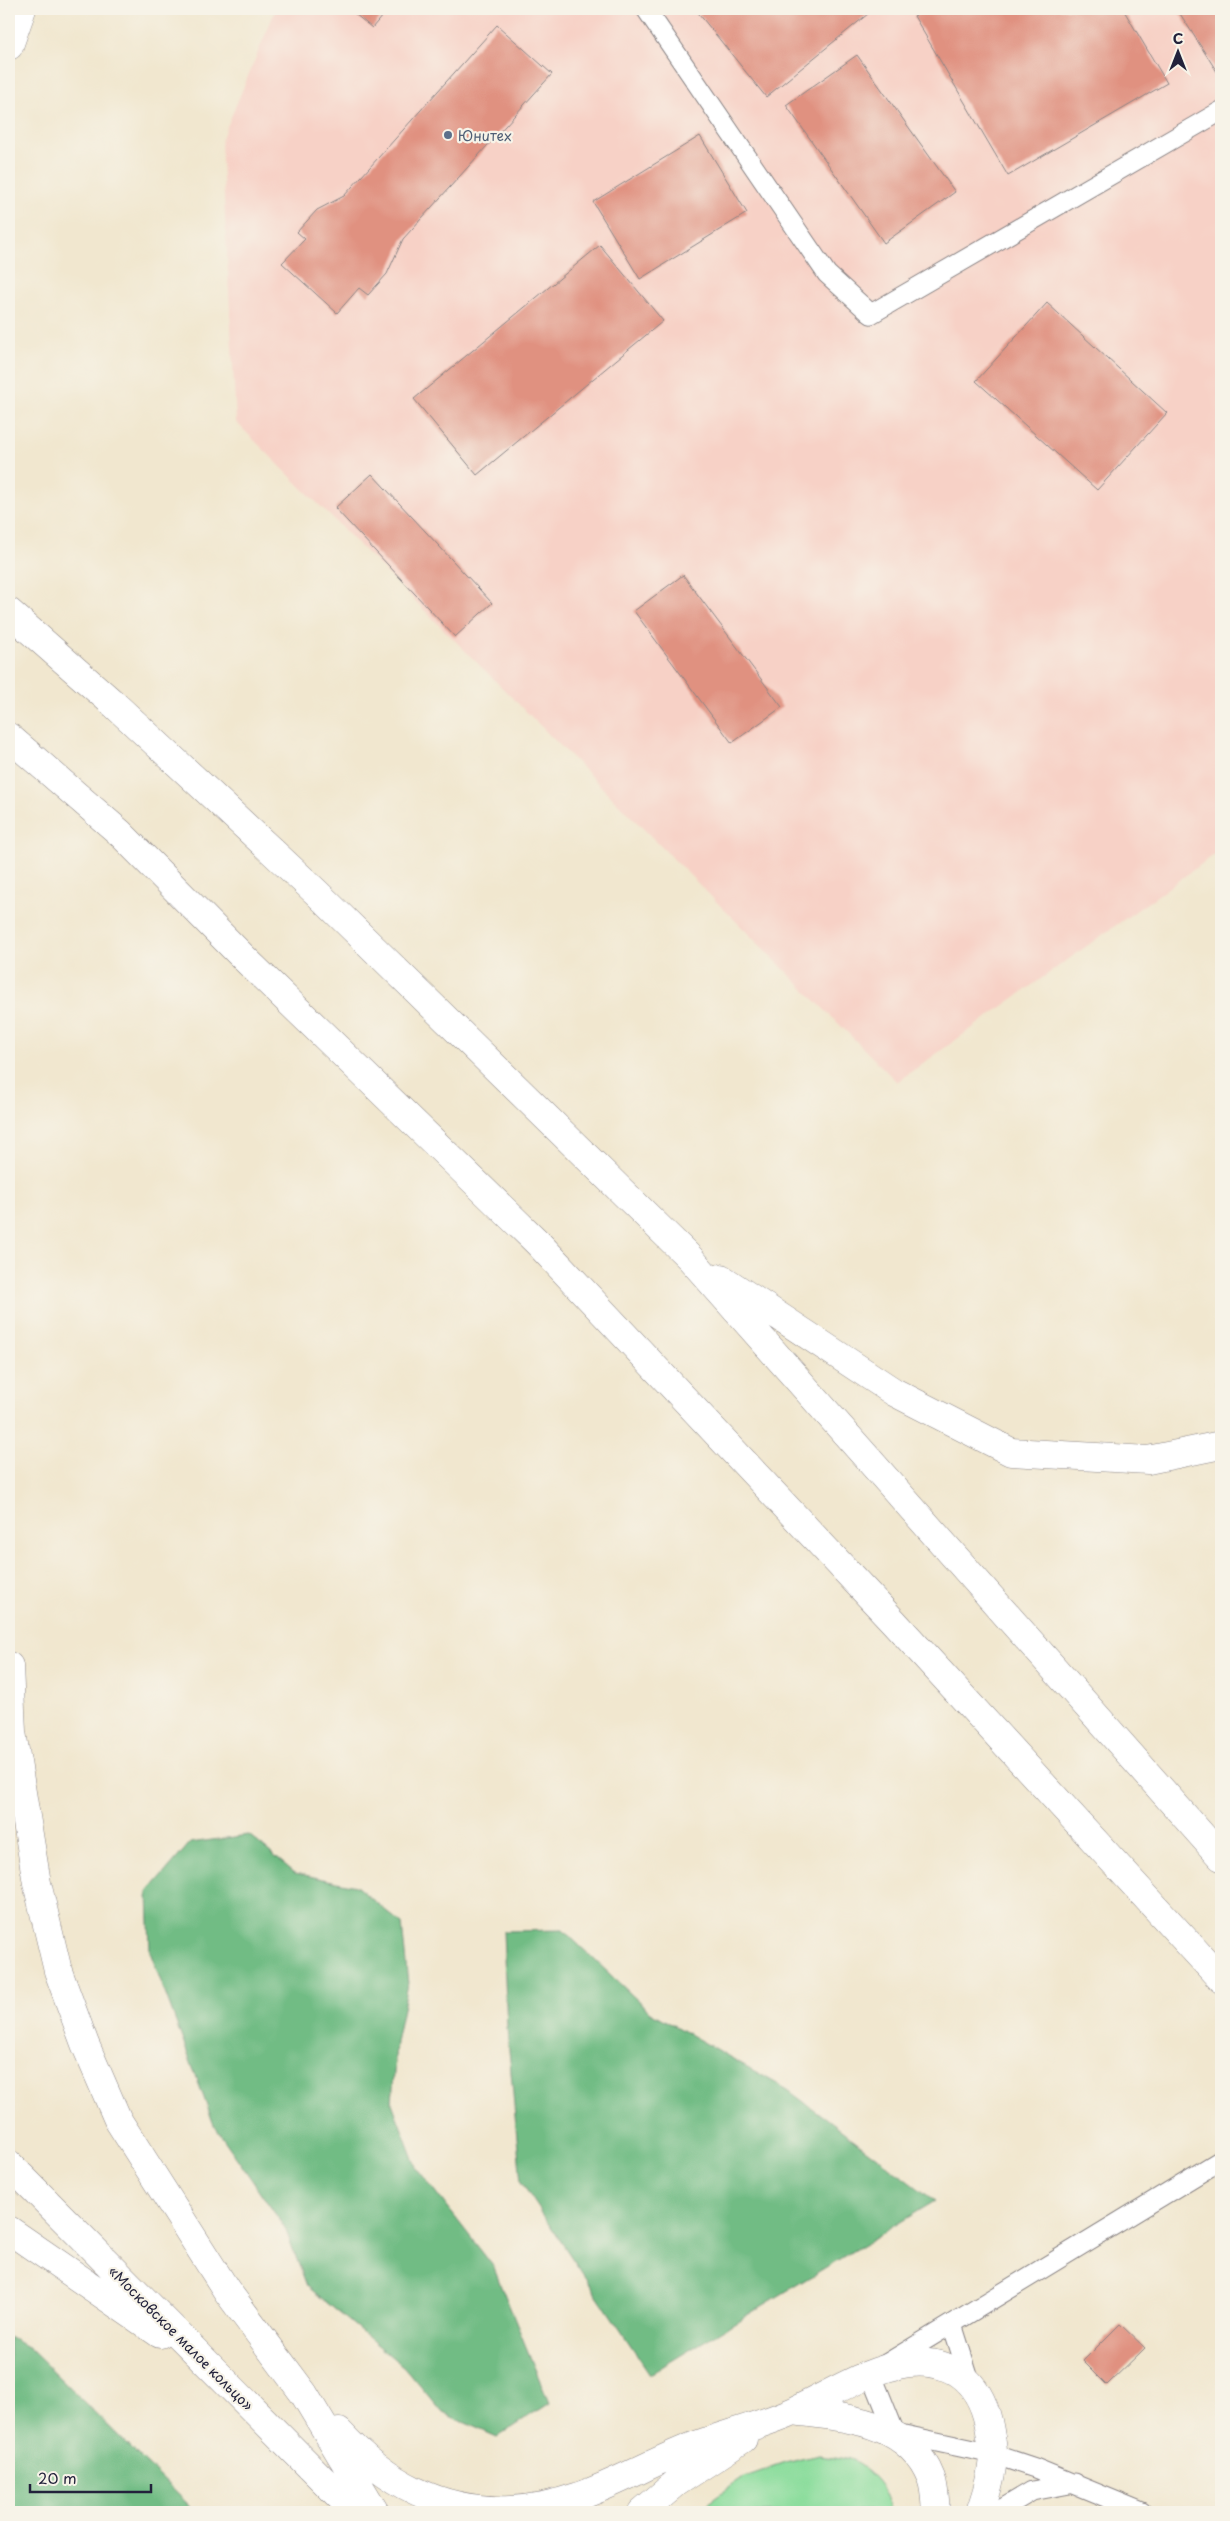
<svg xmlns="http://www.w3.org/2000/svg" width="1230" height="2521" font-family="'Playpen Sans',sans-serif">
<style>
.built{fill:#f7d1c6}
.green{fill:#8cdd9d;stroke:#57806c}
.forest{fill:#71bc84;stroke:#4a6f60}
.building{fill:#e09180}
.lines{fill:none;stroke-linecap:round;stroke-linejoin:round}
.lane-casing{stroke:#8a8485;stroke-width:21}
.highway-casing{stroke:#8a8485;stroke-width:29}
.lane{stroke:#fff;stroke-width:19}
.highway{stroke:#fff;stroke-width:28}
.service-dot{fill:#5c6f8a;stroke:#f7f3e8;stroke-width:2}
.labels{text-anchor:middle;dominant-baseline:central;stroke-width:4.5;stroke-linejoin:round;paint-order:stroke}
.service-label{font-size:14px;fill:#4e5e75;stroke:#f7f3e8;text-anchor:start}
.street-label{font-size:14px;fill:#22223b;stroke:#f7f3e8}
</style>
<rect width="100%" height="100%" fill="#f7f3e8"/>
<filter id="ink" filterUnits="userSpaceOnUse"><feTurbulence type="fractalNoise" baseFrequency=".02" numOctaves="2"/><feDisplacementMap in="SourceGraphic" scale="10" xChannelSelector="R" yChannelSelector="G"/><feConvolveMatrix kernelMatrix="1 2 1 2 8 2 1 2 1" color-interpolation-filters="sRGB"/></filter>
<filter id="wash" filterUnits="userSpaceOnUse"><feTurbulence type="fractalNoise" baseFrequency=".0096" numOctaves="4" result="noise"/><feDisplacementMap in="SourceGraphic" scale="20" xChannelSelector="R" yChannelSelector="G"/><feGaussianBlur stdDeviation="1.12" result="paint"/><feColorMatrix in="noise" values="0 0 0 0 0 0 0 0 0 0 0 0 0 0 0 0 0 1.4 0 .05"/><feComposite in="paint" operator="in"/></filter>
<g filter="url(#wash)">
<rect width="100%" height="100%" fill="#f1e7cf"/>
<path class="built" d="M276,9H1221V850L897,1082L236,422L221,141Z"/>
<path class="green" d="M820,2455C830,2457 843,2457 852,2461C871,2470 890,2491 891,2512H694L742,2478L785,2463Z"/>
<path class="forest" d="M249,1835L295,1873L356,1886L402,1924L408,1984L396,2042L392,2103L416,2167L493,2266L549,2403L497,2437L443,2413L404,2367L307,2286L285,2228L214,2125L150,1952L148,1892L190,1843Z
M563,1930L650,2012L788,2090L935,2201L650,2374L521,2182L507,2028L503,1931Z
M9,2337L29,2348L196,2512H9Z"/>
<g id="blocks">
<path class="building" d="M349,9H388L372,28Z
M695,9H874L766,97Z
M927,9H1123L1167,83L1008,176L914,16Z
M1177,9H1221V78Z
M497,25L552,74L403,239L387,274L368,295L359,288L337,313L282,263L305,239L297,232L317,210L344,196Z
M857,55L955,192L884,243L786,105Z
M700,136L747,213L640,279L593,202Z
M600,245L663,321L477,475L414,399Z
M1047,303L1167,413L1097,490L976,381Z
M372,474L492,603L455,637L335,508Z
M683,575L782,707L732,743L634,611Z
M1120,2324L1145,2348L1107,2385L1083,2361Z"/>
</g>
</g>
<g filter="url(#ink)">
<use href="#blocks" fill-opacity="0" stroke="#8a8485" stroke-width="1"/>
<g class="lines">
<g class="lane-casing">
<path id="lane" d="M646,9L827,274L871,314L1221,111
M952,2324L970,2381
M997,2512L1032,2491L1075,2483
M1142,2512L1035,2468L993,2454L895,2433L871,2373L1221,2160"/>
</g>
<g class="highway-casing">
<path id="highway" d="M9,46L22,9
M9,612L116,706L317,893L690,1258L1221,1857
M9,737L120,833L244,958L537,1242L894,1622L1221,1979
M721,1278L894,1392L1011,1452L1148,1460L1221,1445
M9,1666L12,1732L37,1883L58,1971L85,2044L118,2120L227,2291L304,2394L375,2512
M9,2164L355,2512
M9,2230L160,2334
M794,2411C847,2418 909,2421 931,2478C935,2488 935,2502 936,2512
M339,2432C385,2482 440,2513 510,2510C585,2506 630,2470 696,2445C729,2433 762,2425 794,2411C831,2394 868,2369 909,2363C957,2358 983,2387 990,2431C991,2439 994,2448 993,2456C992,2476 986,2494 980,2512
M642,2512L676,2483L743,2439"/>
</g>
<use href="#lane" class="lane"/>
<use href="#highway" class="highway"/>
</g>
</g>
<circle class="service-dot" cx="448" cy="135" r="5"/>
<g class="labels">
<g class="service-label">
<text x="458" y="135">Юнитех</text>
</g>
<g class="street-label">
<text transform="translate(181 2338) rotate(45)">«Московское малое кольцо»</text>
</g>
</g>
<rect width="1230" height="2521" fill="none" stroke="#f7f3e8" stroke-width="30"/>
<g transform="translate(1178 52)" stroke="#f7f3e8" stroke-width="4" paint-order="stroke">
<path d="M0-4L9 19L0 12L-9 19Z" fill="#22223b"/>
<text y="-8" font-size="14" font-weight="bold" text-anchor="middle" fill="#22223b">С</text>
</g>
<path d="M30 2484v8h121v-8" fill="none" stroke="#22223b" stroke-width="2.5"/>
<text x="38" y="2484" font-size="15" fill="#22223b" stroke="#f7f3e8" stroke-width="4" paint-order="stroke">20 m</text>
</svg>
